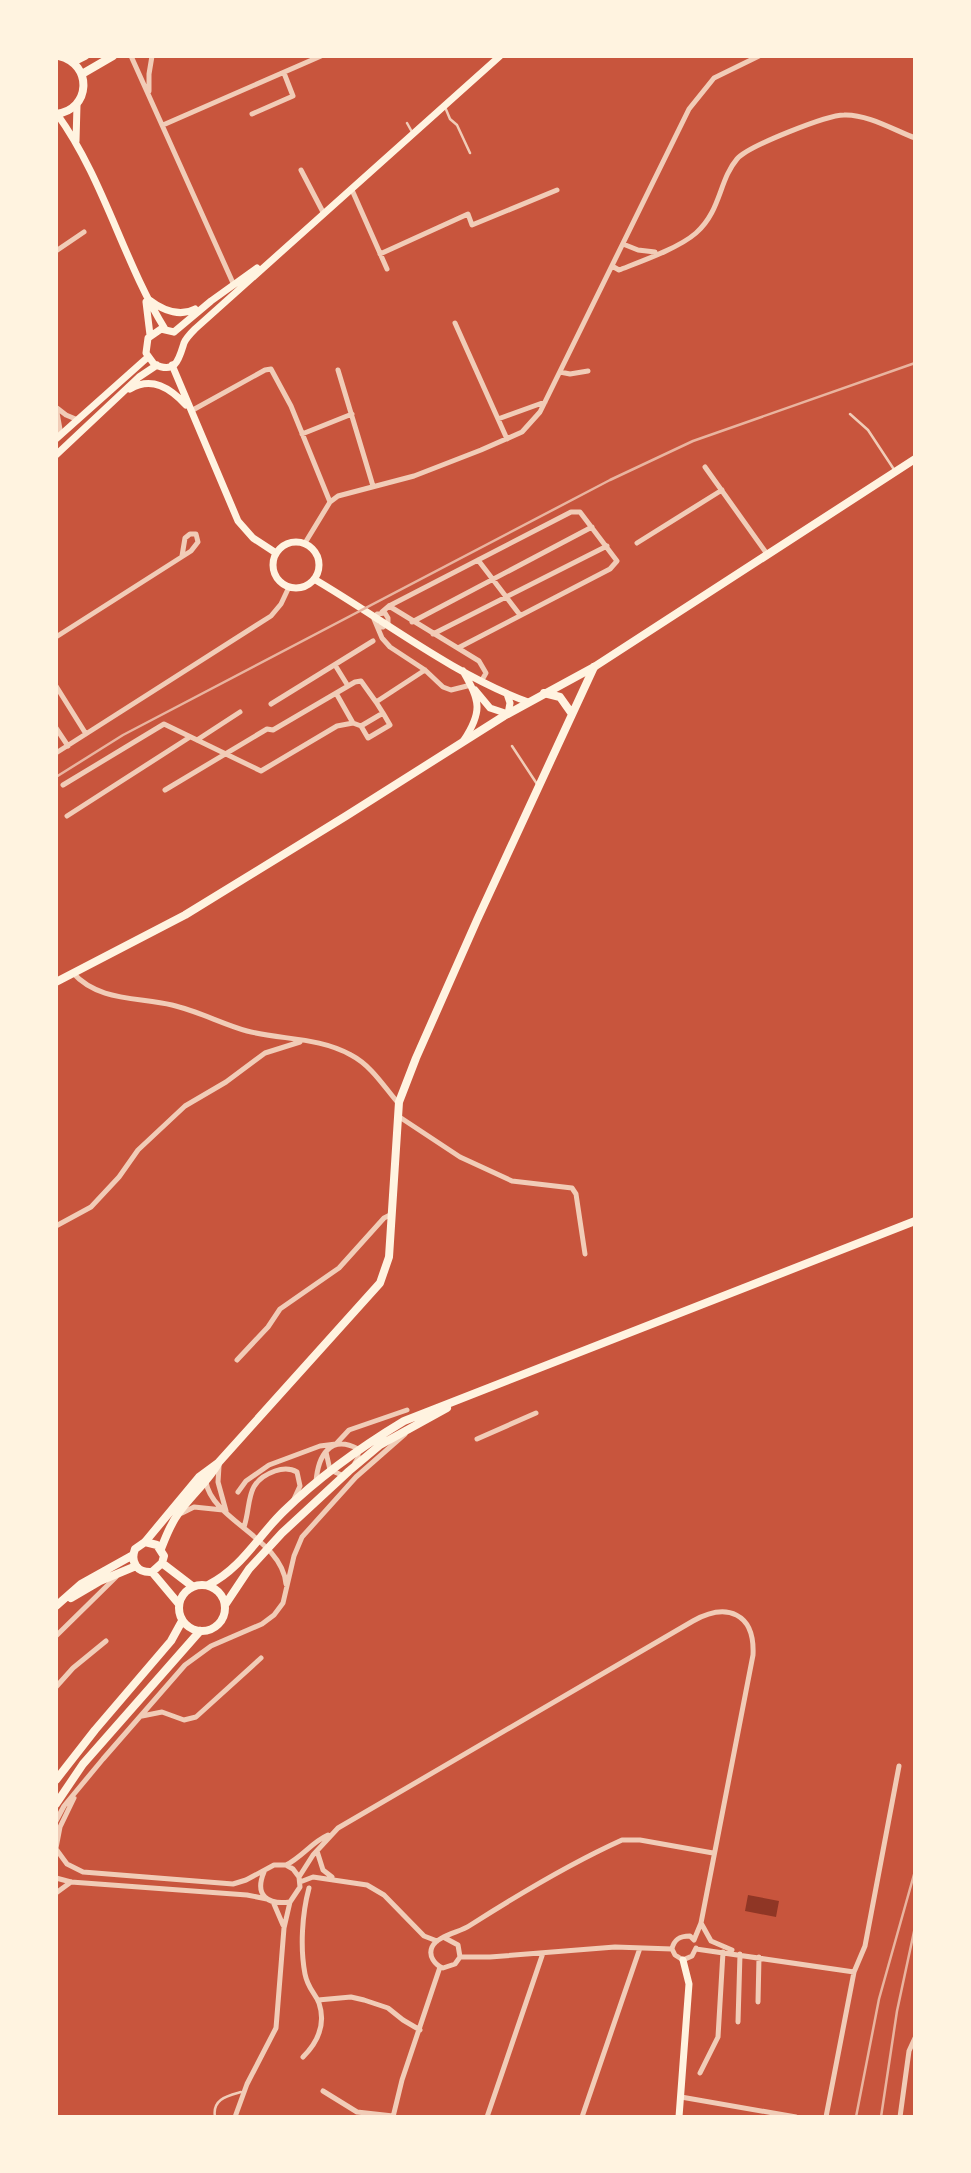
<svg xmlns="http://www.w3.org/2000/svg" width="971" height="2173" font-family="Manrope,sans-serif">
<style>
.water{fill:#8f3625}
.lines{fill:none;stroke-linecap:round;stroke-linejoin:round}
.service{stroke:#f1ccb7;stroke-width:2.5}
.minor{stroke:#f1ccb7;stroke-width:5}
.secondary{stroke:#fff3e0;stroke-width:7}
.primary{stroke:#fff3e0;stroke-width:8}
.trunk{stroke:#fff3e0;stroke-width:8}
.rail{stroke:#e9b49f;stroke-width:2.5}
</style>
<rect width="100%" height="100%" fill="#c8553d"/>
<path class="water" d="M748,1895L779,1901L776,1917L745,1911Z"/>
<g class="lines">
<path class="service" d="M445,107L450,119L457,125L470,153
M407,123L412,132
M850,414L868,430L895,471
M512,746L537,784
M215,2117C212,2099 227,2096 241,2092"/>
<path class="minor" d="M131,56L233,283
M149,91V74L152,56
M252,114L293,96L284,73
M163,125L321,56
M301,170L324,214
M352,190L387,269
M623,244L638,250L655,252
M56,251L84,232
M380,254L468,214L472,225L557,190
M612,266L619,270C642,261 679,248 696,233C721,211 719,180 737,159C748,146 827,115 844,115C867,114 894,130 915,138
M455,323L507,439
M338,370L373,486
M560,372L570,374L588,371
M56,407L61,435
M57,408L66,415L78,420
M191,411L265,370L271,369L291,406L330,502
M498,419L545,402
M302,434L352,414
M705,467L767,554
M305,543L330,502L338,496L414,476L481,450L522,432L540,412L689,109L714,78L759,56
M637,543L722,490
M478,560L520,615
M389,606L479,661L486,673L482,680
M382,612L389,606L571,512H580L617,561L610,569L458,648
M412,622L592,527
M378,626L383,627L388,623V618L385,613L377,614L374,619L382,638L390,647L425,670L443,687L451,690L471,685
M433,634L607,546
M56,637L191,551L198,542L196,534H190L185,538L182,556
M335,665L348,686
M56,686L86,734
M336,693L353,723
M271,704L373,641
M361,726L368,738L390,725L383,713
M56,728L68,746
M197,740L240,712
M56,753L271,616L281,604L289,587
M63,785L164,724L261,771L337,726L353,723L361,726L383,713L376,702L425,670
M165,790L267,729L273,730L355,682L361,681L376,702
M67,816L190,737
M73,973C98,1001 137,997 172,1005C198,1011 222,1024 247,1031C282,1040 319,1037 351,1055C372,1066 384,1087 399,1104
M398,1116L460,1157L512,1181L572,1188L576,1194L585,1254
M56,1226L91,1207L119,1177L138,1150L185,1106L226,1082L265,1053L300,1042
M237,1360L268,1327L280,1309L339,1268L384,1218L392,1214
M477,1439L536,1413
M326,1452L330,1470L344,1476
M219,1466L218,1482L226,1511
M206,1482C212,1520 282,1539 286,1584
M316,1482C318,1456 330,1434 358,1449V1458L355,1463
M238,1492L246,1481L269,1465L320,1446L336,1444L349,1430L407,1410
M182,1513L194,1507L223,1510
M244,1527C252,1503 244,1482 275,1471C284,1468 290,1468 297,1472L300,1486L294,1499
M56,1636L116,1577
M56,1687L73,1668L106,1641
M142,1716L162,1712L184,1720L196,1717L261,1658
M56,1821L64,1806L103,1759L185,1665L211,1646L262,1624L274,1615L283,1603L294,1556L302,1537L356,1477L405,1434
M56,1848L60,1827L74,1798
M56,1849L67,1864L83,1872L233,1884L246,1880L274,1865H286L293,1869L299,1877L300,1887L290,1902L284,1928L276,2028L247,2084L235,2117
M317,1851L323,1870L332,1877
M286,1865C302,1857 312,1842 328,1835
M264,1872C254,1896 268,1905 290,1902
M299,1877L313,1855L338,1828L693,1621C727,1602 755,1613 753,1655L701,1923L694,1940
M56,1878L71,1882L247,1895L267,1899
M300,1882L313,1877L367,1885L384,1895L424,1936L437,1941
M56,1893L71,1882
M274,1904L283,1925
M701,1923L711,1941L732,1950
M445,1938L458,1945L460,1957L455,1964L443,1968C435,1965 428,1956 432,1947C437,1936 460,1932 469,1926C516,1896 571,1863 622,1840H640L713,1853
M672,1949L675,1955L683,1960L692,1956L696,1948
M672,1949C674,1939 680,1936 690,1936L694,1940
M696,1949L854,1972
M460,1957H490L615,1947L672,1949
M318,2000L351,1997L364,2000L388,2008L403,2020L420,2030
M758,2002L759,1957
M738,2022L740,1954
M303,2057C318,2042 326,2024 319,2003C315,1993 308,1989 305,1974C300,1948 302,1914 309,1888
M700,2073L718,2037L723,1952
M323,2091L357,2112L393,2116
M681,2097L796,2117
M393,2117L402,2080L440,1967
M487,2117L543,1953
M582,2117L640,1948
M826,2117L854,1972L865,1946L899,1766
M900,2117L909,2051L915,2038"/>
<path class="secondary" d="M57,114C104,179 123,261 165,329
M76,141L77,105
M148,299C161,309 178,318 195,309
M146,302L150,335
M174,332L161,329L148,338L146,353L154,364C176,375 179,359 184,343C186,338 191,333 195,329L500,56
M174,332L211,301L257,268
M172,365L238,521L253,538L276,553
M130,389C152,376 170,388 186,405
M56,439L148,357
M56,455L139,377L157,365
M273 565a23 23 0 1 1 46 0a23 23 0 1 1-46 0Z
M314,579C384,620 452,674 528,702
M463,671C480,701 483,711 464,740
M475,690L490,708L508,714L510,703L507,694
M679,2117L689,1984L683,1960"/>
<path class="primary" d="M73,62L85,56
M82,74L113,56
M56,114C91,110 93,64 59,56
M544,693L560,697L572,714
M145,1542L157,1545L164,1556L162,1563L152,1572C137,1573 130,1562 135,1549L145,1542L199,1477L218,1463
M161,1549C166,1536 170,1525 178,1514C191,1495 208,1482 219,1462L380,1283L389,1257L399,1102L416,1058L477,920L594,667
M162,1563L192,1586
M152,1572L178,1603
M71,1598L100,1581L136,1566
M56,1606L81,1584L133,1555"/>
<path class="trunk" d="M56,982L185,915L346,816L504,716L594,667L915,459
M179 1608a23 23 0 1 1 46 0a23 23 0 1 1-46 0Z
M208,1585C242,1568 258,1536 284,1511C321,1475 361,1447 404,1421L915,1221
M225,1605L249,1569L282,1533L349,1471L380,1445L447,1408
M56,1780L95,1730L171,1641L182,1621
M56,1804L83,1764L200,1631"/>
<path class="rail" d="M56,777L123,735L610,480L693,441L915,363
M856,2117L879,1999L915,1871
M881,2117L897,2011L915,1927"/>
</g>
<rect width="971" height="2173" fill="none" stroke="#fff3e0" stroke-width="116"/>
</svg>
